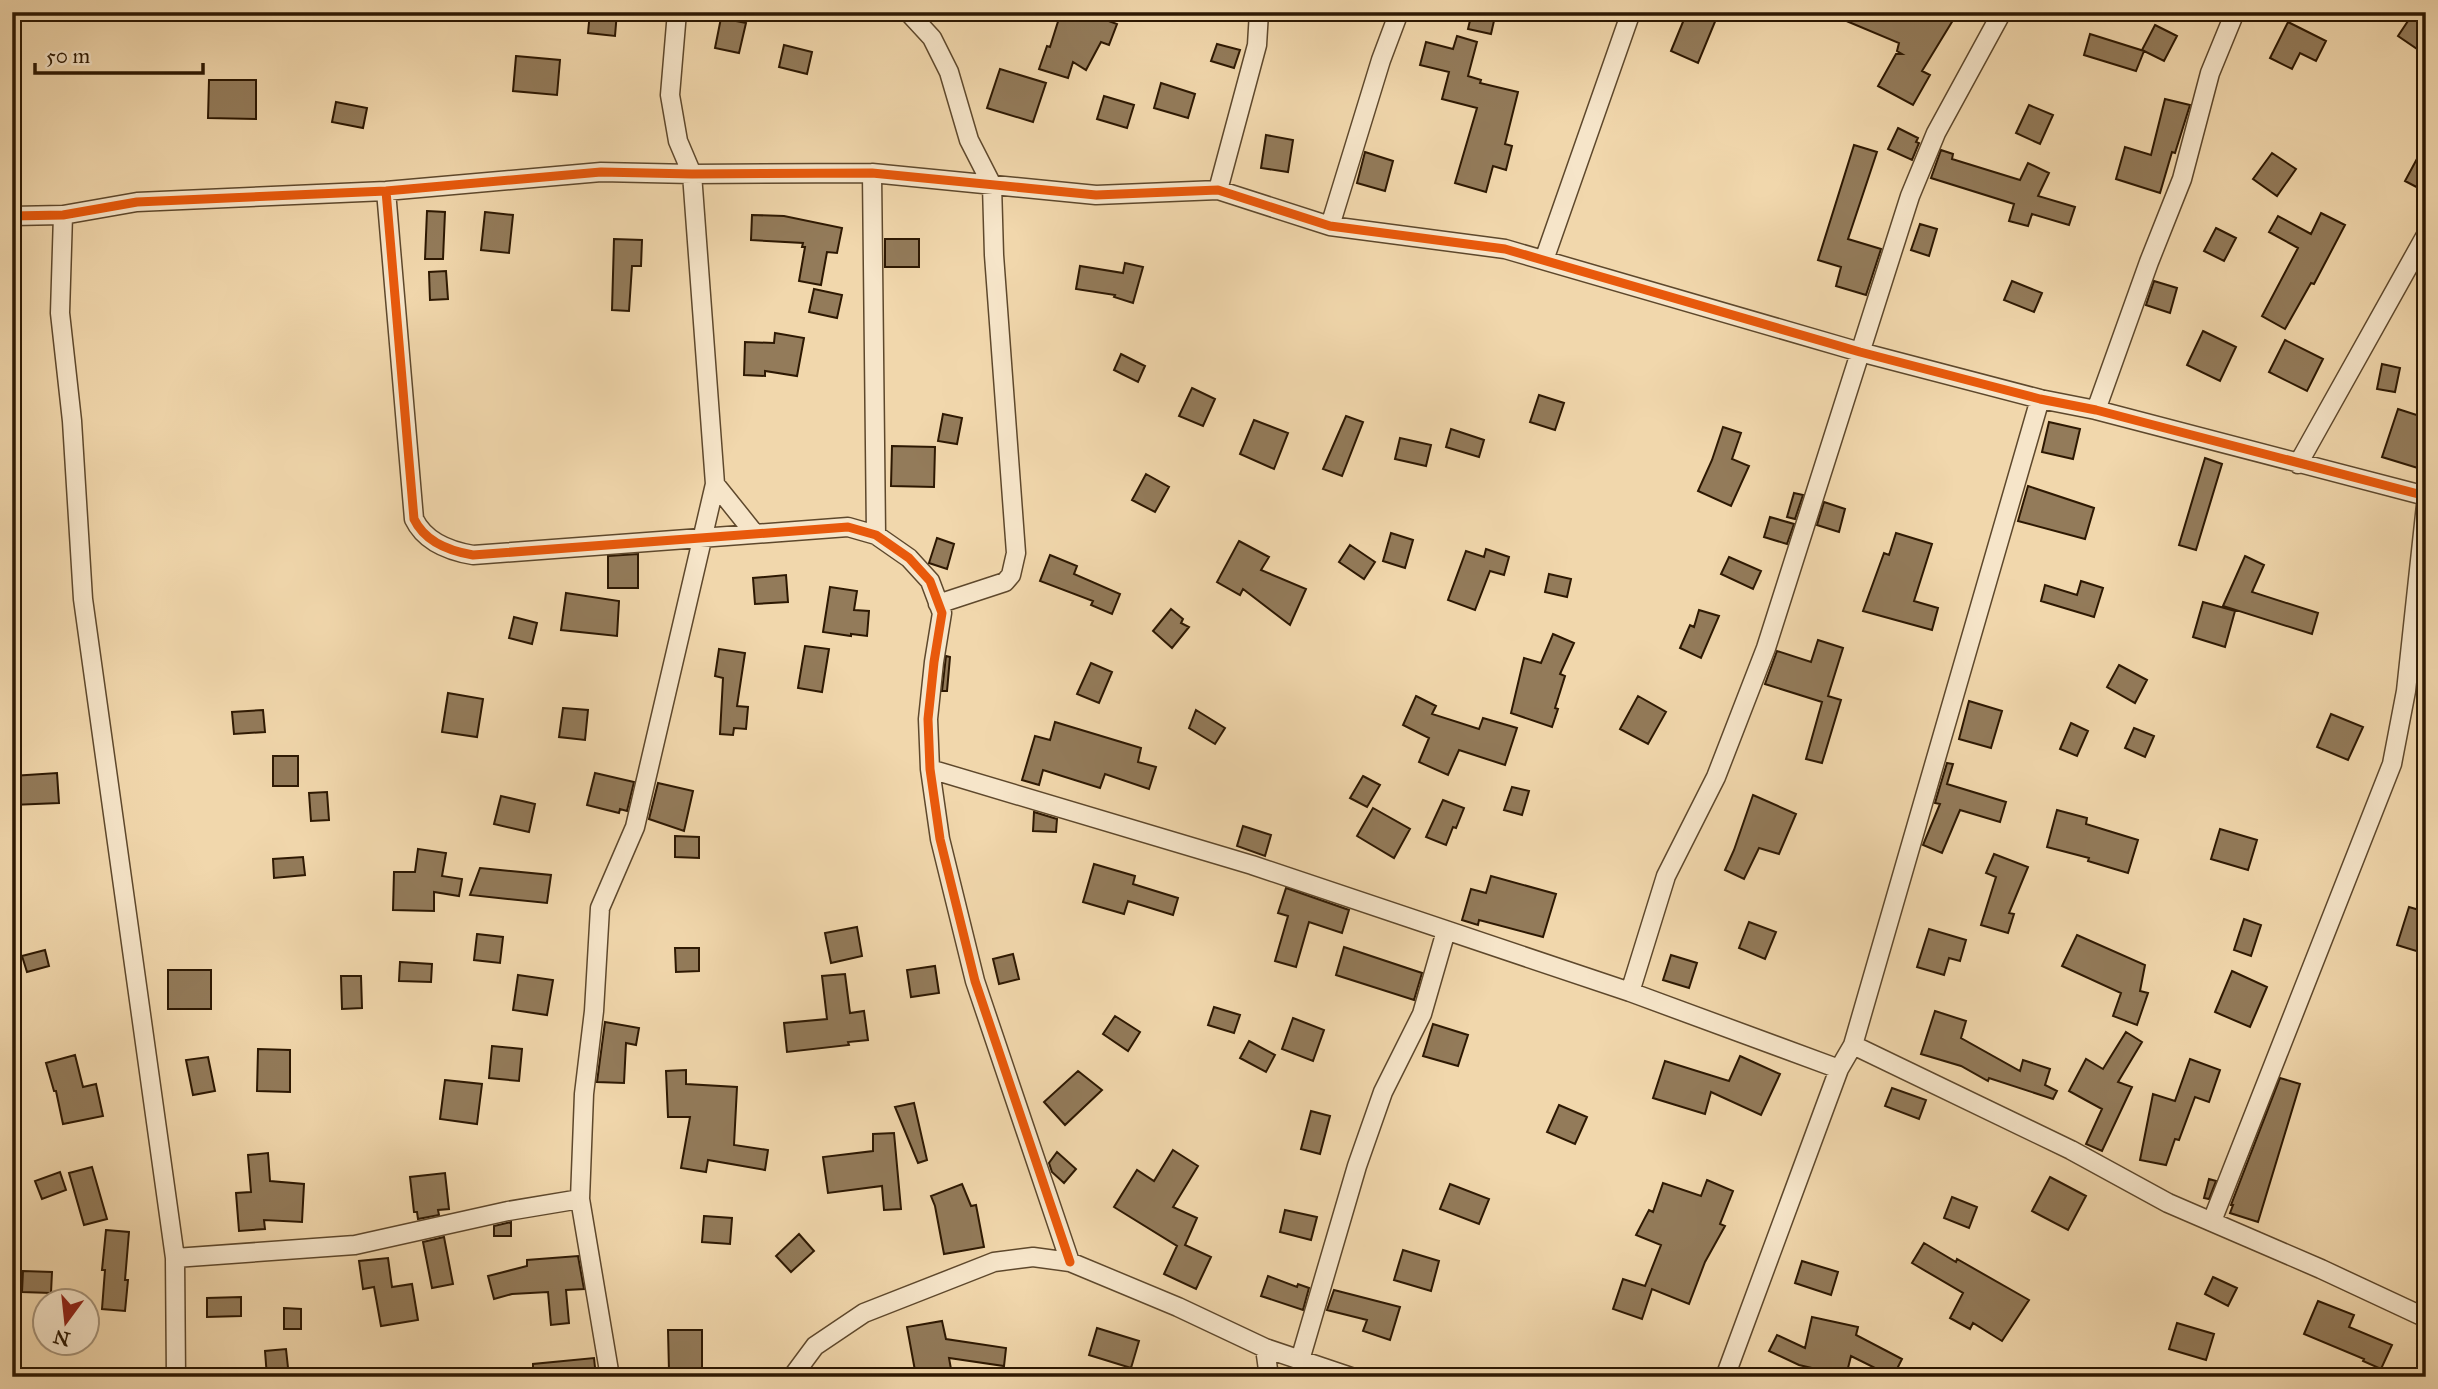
<svg xmlns="http://www.w3.org/2000/svg" width="2438" height="1389" font-family="'IM FELL Great Primer',serif">
<style>
.building{fill:#937b5a;stroke:#2d1802;stroke-width:2}
.lines{fill:none;stroke-linecap:round;stroke-linejoin:round}
.street-casing{stroke:#5e482c;stroke-width:21}
.street{stroke:#f6e5c9;stroke-width:18}
.cycleway-casing{stroke:#f6e5c9;stroke-width:13}
.cycleway{stroke:#e8590c;stroke-width:9}
</style>
<rect width="100%" height="100%" fill="#f1d7ac"/>
<filter id="stains"><feTurbulence type="fractalNoise" baseFrequency=".00286" numOctaves="4"/><feColorMatrix values="0 0 0 0 .2 0 0 0 0 .09 0 0 0 0 .02 0 0 0 .5 -.17"/></filter>
<radialGradient id="worn" r=".72"><stop offset=".6" stop-color="#630" stop-opacity="0"/><stop offset="1" stop-color="#630" stop-opacity=".3"/></radialGradient>
<path class="building" d="M590,12H617L615,36L588,33Z
M1061,12H1096L1095,16L1117,24L1109,45L1101,42L1086,70L1073,62L1068,78L1039,69L1047,46L1050,47Z
M1472,12H1496L1491,34L1468,29Z
M1687,12H1719L1698,63L1671,51Z
M1825,12H1958L1922,71L1930,75L1913,105L1878,86L1896,54H1902L1897,51L1899,43Z
M2414,12H2426V55L2398,36Z
M721,18L746,23L739,53L715,48Z
M2288,22L2326,41L2316,61L2300,53L2292,69L2270,58Z
M2155,25L2177,36L2164,61L2142,50Z
M2090,34L2144,51L2136,71L2084,55Z
M1457,36L1477,42L1468,76L1481,80L1480,83L1518,92L1505,144L1512,146L1506,170L1493,166L1486,192L1455,183L1477,108L1442,99L1449,72L1420,65L1426,42L1453,49Z
M1217,44L1240,50L1234,68L1211,61Z
M784,45L812,52L807,74L779,67Z
M516,56L560,60L557,95L513,91Z
M1000,69L1046,83L1033,122L987,108Z
M209,80H256V119L208,118Z
M1161,83L1195,94L1188,118L1154,108Z
M1104,96L1134,105L1127,128L1097,119Z
M2165,99L2190,105L2175,153L2172,152L2160,193L2116,179L2125,147L2151,155Z
M336,102L367,108L363,128L332,122Z
M2029,105L2053,115L2040,144L2016,133Z
M1898,128L1918,138L1916,142L1919,143L1912,160L1888,149Z
M1266,135L1293,140L1288,172L1261,168Z
M2426,142V192L2405,181Z
M1854,145L1877,152L1848,239L1881,249L1866,295L1836,286L1841,267L1818,260Z
M1941,150L1953,154L1952,159L2020,180L2028,163L2049,173L2038,196L2075,207L2069,225L2032,214L2028,226L2009,221L2014,204L1931,178Z
M1365,152L1393,161L1385,191L1357,183Z
M2272,153L2296,169L2277,196L2253,179Z
M427,211L445,212L443,259H425Z
M485,212L513,215L509,253L481,250Z
M2321,213L2345,225L2314,284L2311,283L2285,329L2262,316L2298,248L2269,232L2278,216L2311,234Z
M752,215L784,216L842,228L837,253L827,252L821,285L799,281L805,247H802L803,243L751,240Z
M1920,224L1937,229L1929,256L1911,250Z
M2216,228L2236,238L2224,261L2204,251Z
M614,239L642,240L641,266H632L629,311L612,310Z
M885,239H919V267H885Z
M1125,263L1143,267L1133,303L1114,297L1115,295L1076,289L1080,266L1123,273Z
M446,271L448,299L430,300L429,272Z
M2012,281L2042,293L2034,312L2004,300Z
M2154,281L2177,288L2170,313L2146,305Z
M814,289L842,295L837,318L809,312Z
M2203,331L2236,347L2220,381L2187,365Z
M775,333L804,338L797,376L765,371V376L744,375L745,342L774,343Z
M2285,340L2323,359L2307,391L2269,372Z
M1121,354L1145,366L1138,382L1114,370Z
M2382,364L2400,368L2395,392L2377,389Z
M1192,388L1215,399L1203,426L1179,416Z
M1539,395L1564,403L1555,430L1530,422Z
M2398,409L2426,418V454L2421,469L2382,457Z
M943,414L962,418L957,444L938,441Z
M1346,416L1363,422L1342,476L1323,469Z
M1254,420L1288,433L1274,469L1240,454Z
M2049,422L2080,429L2073,459L2042,452Z
M1723,427L1741,433L1732,459L1749,466L1731,506L1698,491L1712,460Z
M1451,429L1484,440L1479,457L1446,447Z
M1400,438L1431,445L1426,466L1395,459Z
M892,446L935,447L934,487L891,486Z
M2205,458L2222,464L2196,550L2179,545Z
M1146,474L1169,487L1155,512L1132,500Z
M2028,486L2094,508L2085,539L2018,521Z
M1794,493L1803,495L1795,519L1787,517Z
M1824,502L1845,509L1839,532L1817,525Z
M1770,517L1794,524L1787,544L1764,537Z
M1391,533L1413,540L1405,568L1383,561Z
M1896,533L1932,544L1914,601L1938,608L1932,630L1863,611L1884,553L1889,555Z
M937,538L954,544L947,569L929,563Z
M1239,541L1269,557L1261,570L1306,589L1290,625L1243,589L1240,595L1217,582Z
M1350,545L1375,562L1364,579L1339,562Z
M1486,549L1509,557L1504,575L1490,571L1475,610L1448,600L1466,551L1484,557Z
M638,554V588H608V556Z
M1050,555L1077,566L1074,574L1120,594L1112,614L1091,605L1093,601L1040,581Z
M2245,556L2264,565L2252,592L2318,613L2312,634L2223,606Z
M1729,557L1761,571L1753,589L1721,574Z
M1549,574L1571,579L1567,597L1545,592Z
M786,575L788,602L755,604L753,578Z
M2081,581L2103,588L2094,617L2041,601L2045,585L2077,595Z
M830,587L857,591L854,610L869,611L867,636L851,634V636L823,632Z
M566,593L619,601L617,636L561,630Z
M2203,602L2235,611L2225,647L2193,637Z
M1171,609L1183,619L1181,623L1189,627L1172,648L1153,631Z
M1699,610L1719,616L1701,658L1680,648L1690,625L1694,627Z
M514,617L537,623L532,644L509,638Z
M1553,634L1574,643L1560,674L1565,676L1555,708L1558,709L1552,727L1511,713L1524,658L1541,663Z
M1818,640L1843,648L1828,696L1841,700L1822,763L1806,759L1822,702L1765,684L1777,651L1811,662Z
M805,646L829,649L822,692L798,688Z
M719,649L745,653L737,706L748,707L746,729L734,728L733,735L720,734L723,678L715,676Z
M2422,652L2426,653V681L2419,680Z
M946,656L950,657L947,691H942Z
M1091,663L1112,672L1099,703L1077,694Z
M2119,665L2147,680L2135,703L2107,687Z
M448,693L483,699L477,737L442,732Z
M1416,696L1436,706L1432,714L1479,729L1483,718L1517,728L1505,765L1459,750L1448,775L1419,762L1429,738L1403,725Z
M1638,696L1666,712L1648,744L1620,729Z
M1969,701L2002,711L1991,748L1959,739Z
M563,708L588,710L585,740L559,737Z
M263,710L265,732L234,734L232,712Z
M1196,710L1225,728L1215,744L1189,728Z
M2331,714L2363,727L2348,760L2317,747Z
M1055,722L1141,748L1138,762L1156,767L1149,789L1105,774L1100,788L1043,770L1039,785L1022,780L1035,736L1050,740Z
M2071,723L2088,731L2077,756L2060,749Z
M2134,728L2154,736L2145,757L2125,748Z
M273,756H298V786H273Z
M1947,763L1953,764L1947,784L2006,802L2000,822L1960,810L1942,853L1923,845L1940,804L1935,803Z
M57,773L59,803L12,805V776Z
M595,773L634,782L627,811L620,809L619,813L587,805Z
M1363,776L1380,785L1367,807L1350,798Z
M658,783L693,791L684,831L649,819Z
M1512,787L1529,791L1522,815L1504,810Z
M327,792L329,820L311,821L309,793Z
M1753,795L1796,814L1779,854L1759,848L1744,879L1725,870L1734,850Z
M501,796L535,804L529,832L494,824Z
M1443,800L1464,808L1456,828L1453,827L1446,845L1426,837Z
M1373,808L1410,829L1394,858L1357,836Z
M2057,810L2087,818L2086,824L2138,840L2128,873L2088,861L2089,858L2047,847Z
M1034,812L1057,819L1056,832L1033,831Z
M1243,826L1271,835L1265,856L1237,846Z
M2220,829L2257,840L2248,870L2211,859Z
M675,836L699,837V858L675,857Z
M418,849L446,853L442,876L462,879L459,896L434,892V911L393,910L394,872H415Z
M1994,854L2028,867L2009,913L2014,914L2008,933L1981,925L1996,877L1986,873Z
M303,857L305,875L274,878L273,859Z
M1094,864L1135,876L1133,884L1178,898L1173,915L1128,901L1124,914L1083,902Z
M480,868L551,875L547,903L470,895Z
M1491,876L1556,894L1543,937L1479,920L1478,925L1462,920L1471,889L1486,893Z
M1286,888L1349,910L1342,933L1309,922L1296,967L1275,961L1288,916L1278,913Z
M2409,907L2426,912V954L2397,945Z
M2244,919L2261,925L2251,956L2234,950Z
M1749,922L1776,932L1765,959L1739,948Z
M857,927L862,956L831,963L825,933Z
M1929,929L1966,940L1960,961L1949,958L1944,975L1917,967Z
M477,934L503,937L500,963L474,960Z
M2077,935L2145,965L2140,991L2148,993L2137,1025L2113,1016L2121,993L2062,966Z
M1344,947L1422,973L1414,1000L1336,975Z
M675,948H699V971L676,972Z
M45,950L49,966L27,972L22,956Z
M1013,954L1019,979L999,984L993,959Z
M1671,955L1697,963L1689,988L1663,980Z
M400,962L432,964L431,982L399,981Z
M935,966L939,993L911,997L907,970Z
M168,970H211V1009H168Z
M2232,971L2267,987L2250,1027L2215,1012Z
M845,974L850,1013L864,1011L868,1040L848,1042L849,1045L787,1052L784,1023L827,1019L822,976Z
M518,975L553,980L547,1015L513,1010Z
M341,976H361L362,1008L342,1009Z
M1214,1007L1240,1015L1234,1033L1208,1025Z
M1935,1011L1966,1021L1961,1038L2020,1071L2023,1060L2050,1069L2045,1085L2057,1091L2053,1099L1989,1078L1988,1081L1961,1066L1921,1054Z
M1115,1016L1140,1032L1128,1051L1103,1034Z
M1293,1018L1324,1030L1313,1061L1282,1049Z
M605,1022L639,1028L636,1045L626,1043L624,1083L597,1082Z
M1433,1024L1468,1035L1458,1066L1423,1056Z
M2126,1032L2142,1042L2118,1082L2132,1087L2102,1151L2086,1144L2102,1109L2069,1091L2086,1059L2103,1069Z
M1249,1041L1275,1055L1266,1072L1240,1058Z
M492,1046L522,1049L519,1081L489,1078Z
M258,1049L290,1050V1092L257,1091Z
M75,1055L83,1087L96,1084L103,1116L63,1124L56,1091H54L46,1063Z
M1740,1056L1780,1074L1761,1115L1711,1092L1705,1114L1653,1098L1665,1061L1729,1081Z
M208,1057L215,1091L193,1095L186,1060Z
M2190,1059L2220,1070L2209,1102L2195,1097L2179,1140L2175,1139L2166,1165L2140,1160L2153,1094L2175,1101Z
M686,1070V1084L737,1087L734,1145L768,1150L765,1170L708,1160L706,1172L681,1168L690,1117H668L666,1071Z
M1078,1071L1102,1090L1065,1125L1044,1102Z
M2280,1078L2300,1084L2258,1222L2230,1213L2233,1205H2231Z
M445,1080L482,1084L477,1124L440,1119Z
M1892,1088L1926,1100L1919,1119L1885,1106Z
M914,1103L927,1160L918,1163L895,1107Z
M1559,1105L1587,1117L1575,1144L1547,1132Z
M1311,1111L1330,1116L1320,1154L1301,1149Z
M894,1133L901,1209L884,1210L882,1186L828,1193L823,1157L873,1151V1134Z
M1173,1150L1198,1166L1173,1207L1197,1218L1185,1245L1211,1257L1196,1289L1164,1274L1177,1246L1114,1207L1137,1170L1154,1181Z
M1057,1152L1076,1169L1064,1183L1052,1172L1049,1163Z
M268,1153L270,1181L304,1184L302,1222L264,1220L265,1229L239,1231L236,1193L251,1192L248,1155Z
M92,1167L107,1219L84,1225L69,1173Z
M60,1172L66,1190L42,1199L35,1181Z
M445,1173L449,1209L438,1210L439,1215L418,1219L417,1212H414L410,1177Z
M2050,1177L2086,1196L2068,1230L2032,1211Z
M2209,1179L2216,1181L2209,1199L2204,1198Z
M1707,1180L1733,1191L1720,1224L1725,1226L1705,1262L1689,1304L1652,1289L1642,1319L1613,1309L1623,1279L1645,1286L1661,1245L1636,1235L1649,1210L1653,1212L1663,1183L1701,1196Z
M962,1184L971,1206L976,1205L984,1247L944,1254L935,1206L931,1196Z
M1450,1184L1489,1199L1479,1224L1440,1209Z
M1952,1197L1977,1207L1969,1228L1944,1218Z
M1285,1210L1317,1217L1311,1240L1280,1232Z
M704,1216L732,1218L730,1244L702,1242Z
M511,1222V1236H494V1226Z
M106,1230L129,1232L125,1280H128L125,1311L102,1309L105,1270H102Z
M799,1234L814,1251L791,1272L776,1256Z
M444,1237L453,1284L432,1288L423,1242Z
M1924,1243L1956,1262L1957,1259L2029,1300L2002,1341L1973,1323L1970,1329L1950,1318L1963,1293L1912,1263Z
M1403,1250L1439,1261L1431,1291L1394,1280Z
M578,1256L584,1289L566,1290L569,1323L551,1325L548,1292L512,1294L494,1299L488,1276L527,1266V1260Z
M388,1258L392,1287L412,1284L418,1320L381,1326L374,1287L363,1289L359,1261Z
M1802,1261L1838,1272L1831,1295L1795,1283Z
M23,1271L52,1272L51,1293L22,1292Z
M1268,1276L1297,1287L1298,1284L1309,1288L1303,1310L1261,1296Z
M2213,1277L2237,1288L2228,1306L2205,1294Z
M1334,1290L1400,1307L1390,1340L1363,1331L1367,1320L1327,1310Z
M241,1297V1316L207,1317V1298Z
M2318,1301L2354,1315L2349,1327L2392,1345L2381,1369L2363,1361L2364,1359L2304,1334Z
M284,1308L301,1309V1329H284Z
M1812,1317L1858,1327L1856,1335L1902,1359L1893,1377L1851,1356L1846,1376L1799,1365L1769,1351L1777,1335L1805,1348Z
M942,1321L946,1339L1006,1348L1004,1366L949,1358L951,1369L916,1376L907,1327Z
M2177,1323L2214,1334L2206,1360L2169,1349Z
M1097,1328L1139,1341L1131,1368L1089,1355Z
M668,1330H702V1371H669Z
M286,1349L289,1377H267L265,1351Z
M594,1358L596,1377H533V1364Z"/>
<g class="lines">
<g class="street-casing">
<path id="street" d="M908,12L932,38L949,72L969,140L992,185L994,255L1016,553L1011,575L1005,582L938,604
M872,173L876,535
M1218,190L1257,45L1259,12
M386,191L414,519C425,542 449,551 473,555L848,527L876,535L909,558L930,581L942,613L934,662L928,719L930,769L940,839L975,981L1070,1262
M63,215L60,313L72,421L83,599L175,1258L176,1377
M12,216L63,215L137,202L386,191L601,172L692,174L872,173L1096,195L1218,190L1330,226L1505,249L1860,352L2040,399L2096,410L2426,496
M1330,226L1381,60L1399,12
M1544,260L1631,12
M2096,410L2149,262L2182,179L2210,73L2235,12
M2298,464L2426,235
M715,484L755,534
M930,769L1252,865L1630,992L1839,1069
M1630,992L1666,876L1716,777L1766,648L1910,196L1936,133L2002,12
M1853,1045L2071,1150L2168,1203L2321,1269L2426,1318
M2212,1221L2392,764L2406,691L2426,505
M175,1258L355,1245L508,1211L580,1199
M1265,1348L1269,1377
M1300,1360L1357,1166L1383,1092L1422,1014L1446,931
M610,1377L580,1199L584,1094L594,1011L600,908L635,827L715,484L692,174L678,141L670,95L677,12
M792,1377L815,1346L864,1313L994,1262L1033,1257L1070,1262L1178,1307L1265,1348L1351,1377
M1725,1377L1839,1069L1853,1045L2040,399"/>
</g>
<use href="#street" class="street"/>
<g class="cycleway-casing">
<path id="cycleway" d="M386,191L414,519C425,542 449,551 473,555L848,527L876,535L909,558L930,581L942,613L934,662L928,719L930,769L940,839L975,981L1070,1262
M12,216L63,215L137,202L386,191L601,172L692,174L872,173L1096,195L1218,190L1330,226L1505,249L1860,352L2040,399L2096,410L2426,496"/>
</g>
<use href="#cycleway" class="cycleway"/>
</g>
<rect width="2438" height="1389" fill="none" stroke="#f1d7ac" stroke-width="42"/>
<rect x="14" y="14" width="2410" height="1361" fill="none" stroke="#2d1802" stroke-width="3.5"/>
<rect x="21" y="21" width="2396" height="1347" fill="none" stroke="#2d1802" stroke-width="2"/>
<g transform="translate(66 1322) rotate(195)"><circle r="33" fill="#f6e5c9" stroke="#a69379" stroke-width="2"/>
<path d="M0-5L12 26L0 18L-12 26Z" fill="#8f2418"/>
<text y="-10" font-size="19" font-weight="bold" text-anchor="middle" fill="#2d1802">N</text>
</g>
<path d="M35 63v10h168v-10" fill="none" stroke="#2d1802" stroke-width="3.5"/>
<text x="46" y="63" font-size="21" fill="#2d1802" stroke="#f6e5c9" stroke-width="5" paint-order="stroke">50 m</text>
<rect width="100%" height="100%" filter="url(#stains)"/>
<rect width="100%" height="100%" fill="url(#worn)"/>
</svg>
